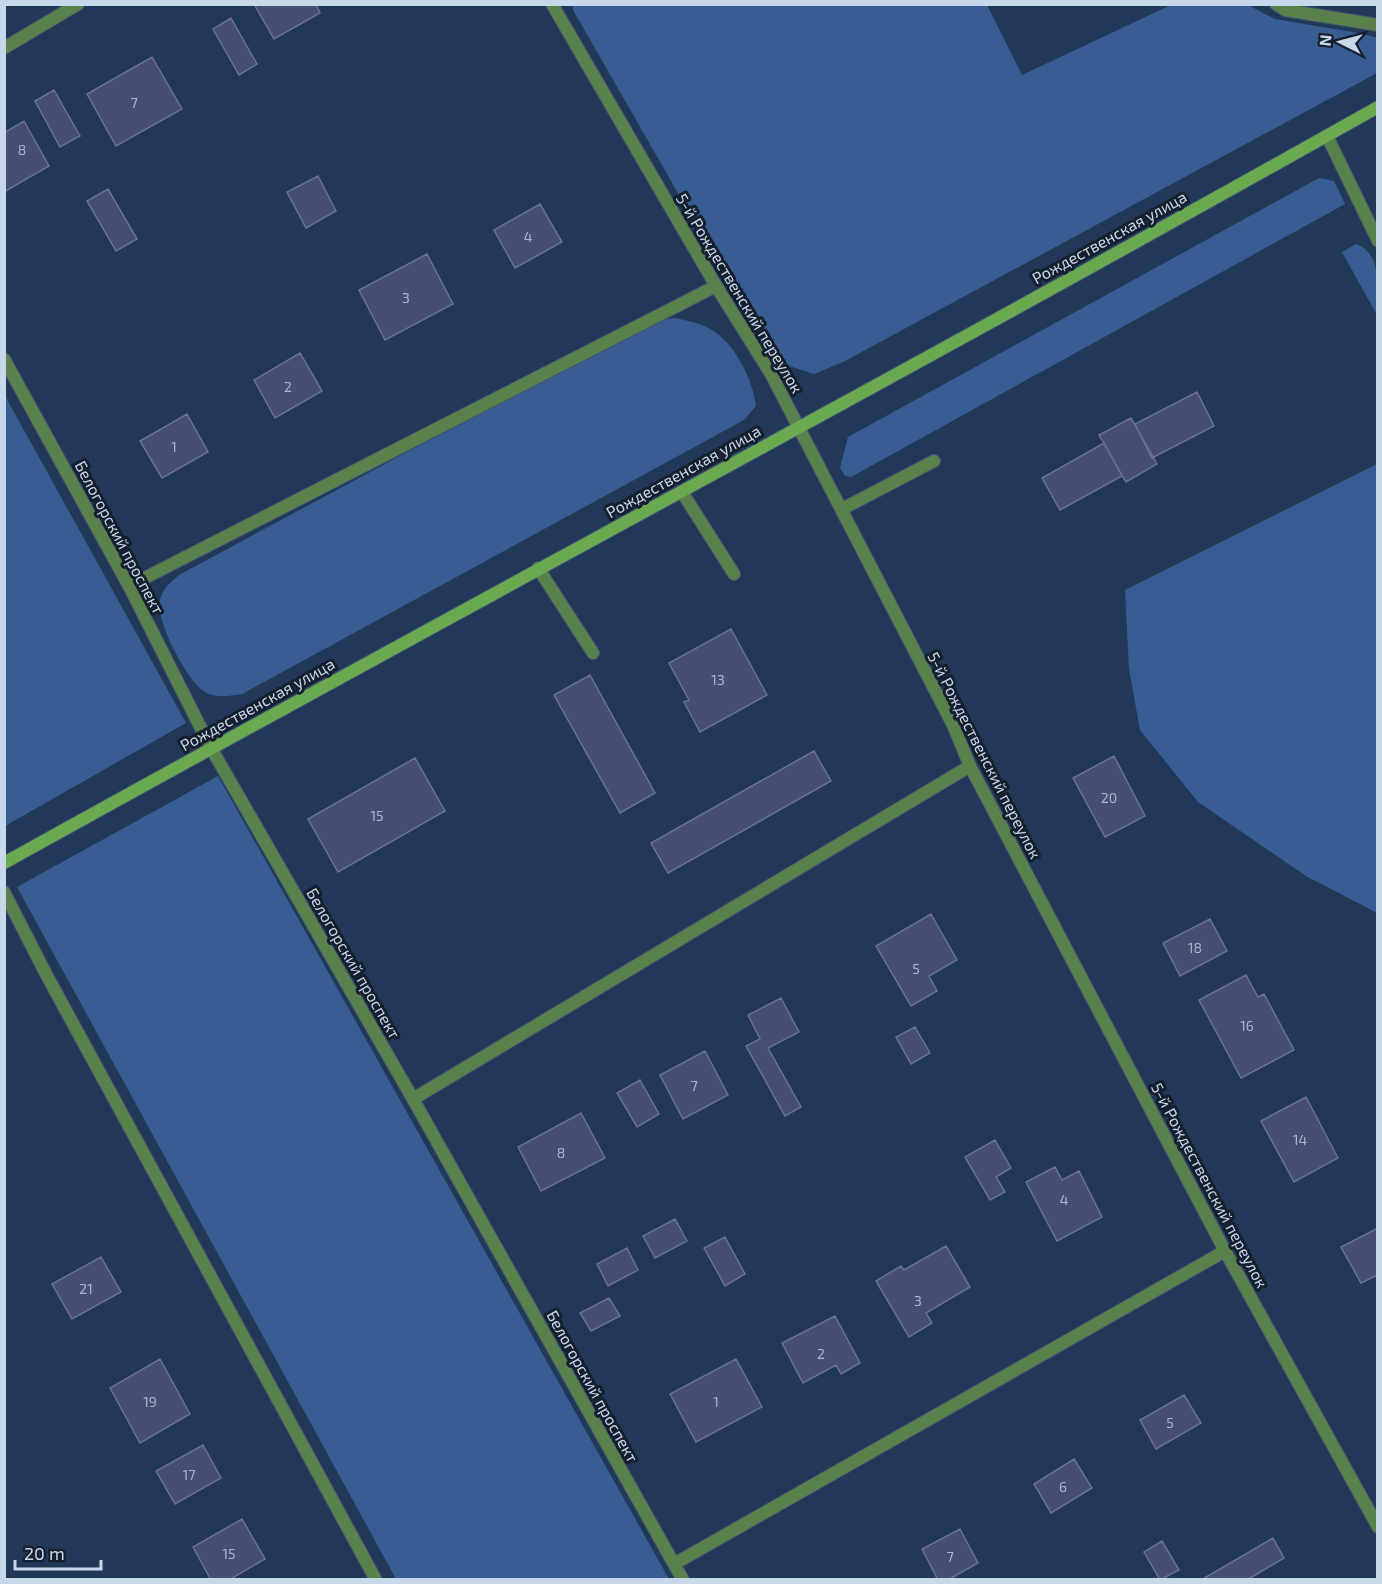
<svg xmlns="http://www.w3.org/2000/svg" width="1382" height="1584" font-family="'Exo 2',sans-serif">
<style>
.green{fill:#375d93}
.building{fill:#484e73;stroke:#6a7098;stroke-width:1.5}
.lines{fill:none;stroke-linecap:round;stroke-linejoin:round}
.service-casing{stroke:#405572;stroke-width:14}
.minor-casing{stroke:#405572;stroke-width:14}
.tertiary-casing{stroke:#405572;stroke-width:14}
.secondary-casing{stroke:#405572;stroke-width:14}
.service{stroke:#5a804b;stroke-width:12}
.minor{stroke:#5a804b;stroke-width:12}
.tertiary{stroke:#5a804b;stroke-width:12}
.secondary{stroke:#6ba951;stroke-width:12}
.labels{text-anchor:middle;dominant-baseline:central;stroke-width:6;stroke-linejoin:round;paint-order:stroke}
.number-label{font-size:14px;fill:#a9b5cd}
.street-label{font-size:16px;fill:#c9d7eb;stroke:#151f2e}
</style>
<rect width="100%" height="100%" fill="#223858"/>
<path class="green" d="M573,5H987L1022,75L1171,5H1248L1275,19L1364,34L1377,38V73L845,361L814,374L789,366L764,343L573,10Z
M1319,178L1334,181L1345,204L851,477L845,476L840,468L848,437Z
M1356,244C1382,253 1378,289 1377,315L1342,252Z
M675,318C688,321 703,323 715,332C736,346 753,381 756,406L744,420L242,694C228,696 214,699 202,690C186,678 155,620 160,600C162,589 171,582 179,575L650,321Z
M4,394L186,723L5,826H4Z
M1377,464V913L1306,876L1198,802L1140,730L1129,669L1125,590Z
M218,776L669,1579H396L17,887Z"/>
<path class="building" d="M254,4H316L320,13L274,39Z
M231,18L257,64L239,75L213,29Z
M152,57L182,109L116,146L87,94Z
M54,90L80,136L60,147L35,101Z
M24,121L49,166L4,192V133Z
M318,176L336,211L306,228L287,192Z
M108,189L137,239L116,251L87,201Z
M540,204L562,242L515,268L494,230Z
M427,254L453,304L385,340L359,290Z
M300,353L322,391L275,418L254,380Z
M1197,392L1214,426L1152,458L1135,424Z
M187,414L208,452L162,478L140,441Z
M1131,418L1157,464L1126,482L1099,435Z
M1104,443L1122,476L1060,510L1042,478Z
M731,629L767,695L700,732L684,702L689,700L669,663Z
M590,675L655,793L620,813L554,695Z
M814,751L831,781L668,873L651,843Z
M1114,756L1145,816L1105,837L1073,778Z
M415,758L445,811L338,872L308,819Z
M931,914L957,960L929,976L937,991L911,1006L876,946Z
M1210,919L1227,951L1180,976L1163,943Z
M1246,975L1258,997L1264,994L1294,1050L1241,1078L1199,1000Z
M781,998L799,1032L768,1048L801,1107L785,1116L746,1046L760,1039L748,1015Z
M915,1027L930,1053L911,1064L896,1037Z
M705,1051L728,1095L683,1119L660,1075Z
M640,1080L659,1114L637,1127L617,1093Z
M1306,1097L1338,1158L1294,1182L1261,1121Z
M581,1113L605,1158L541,1191L518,1147Z
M995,1140L1011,1168L996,1177L1005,1192L990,1200L965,1157Z
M1055,1167L1062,1180L1079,1171L1102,1217L1057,1241L1026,1182Z
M675,1219L687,1241L655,1258L643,1236Z
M1378,1228V1275L1361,1283L1341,1247Z
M725,1237L745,1274L725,1286L704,1248Z
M946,1246L970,1287L926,1313L932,1323L909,1337L876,1281L901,1266L904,1270Z
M627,1248L638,1270L608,1286L597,1264Z
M101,1257L121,1292L72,1319L52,1284Z
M609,1298L620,1316L591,1331L580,1313Z
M835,1316L860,1363L841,1374L836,1365L803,1383L782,1343Z
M160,1359L190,1414L140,1443L110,1388Z
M736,1359L762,1407L696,1442L670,1394Z
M1184,1395L1201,1423L1156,1449L1140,1420Z
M203,1445L221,1478L175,1504L156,1471Z
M1074,1459L1092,1488L1051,1513L1034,1484Z
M242,1519L265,1559L229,1580H211L193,1547Z
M960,1529L978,1563L948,1580H938L922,1549Z
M1273,1538L1284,1558L1247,1580H1201Z
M1162,1541L1179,1570L1160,1580L1144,1552Z"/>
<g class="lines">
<g class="service-casing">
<path id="service" d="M682,492L734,574
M842,509L934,461
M538,568L593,653
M129,586L716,286"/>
</g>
<g class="minor-casing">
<path id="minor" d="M552,4L716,286L771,374L953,725L970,766L1225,1251L1378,1527
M1276,4L1285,10L1378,25
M4,48L78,4
M1327,136L1378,241
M211,748L413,1099L683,1580
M4,892L46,974L376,1580
M413,1099L970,766
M674,1564L1225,1251"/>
</g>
<g class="tertiary-casing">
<path id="tertiary" d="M4,359L129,586L211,748"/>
</g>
<g class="secondary-casing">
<path id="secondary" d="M4,863C461,609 922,364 1378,107"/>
</g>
<use href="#service" class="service"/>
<use href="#minor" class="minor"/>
<use href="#tertiary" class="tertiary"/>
<use href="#secondary" class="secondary"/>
</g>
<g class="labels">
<g class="number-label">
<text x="134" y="102">7</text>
<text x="22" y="149">8</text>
<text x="528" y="236">4</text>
<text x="406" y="297">3</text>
<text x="288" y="386">2</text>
<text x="174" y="446">1</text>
<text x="718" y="679">13</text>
<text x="1109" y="797">20</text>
<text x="377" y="815">15</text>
<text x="1195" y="947">18</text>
<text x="916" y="968">5</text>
<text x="1247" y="1025">16</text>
<text x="694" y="1085">7</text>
<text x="1300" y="1139">14</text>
<text x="561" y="1152">8</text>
<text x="1064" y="1199">4</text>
<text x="86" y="1288">21</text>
<text x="918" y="1300">3</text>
<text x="821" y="1353">2</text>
<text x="150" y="1401">19</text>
<text x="716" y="1401">1</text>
<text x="1170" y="1422">5</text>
<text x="189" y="1474">17</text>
<text x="1063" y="1486">6</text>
<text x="229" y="1553">15</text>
<text x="950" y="1556">7</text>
</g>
<g class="street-label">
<text transform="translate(1109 237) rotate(-29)">Рождественская улица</text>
<text transform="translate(740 293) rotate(59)">5-й Рождественский переулок</text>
<text transform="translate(683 471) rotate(-29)">Рождественская улица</text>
<text transform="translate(120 537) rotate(62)">Белогорский проспект</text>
<text transform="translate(257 704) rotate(-29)">Рождественская улица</text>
<text transform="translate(985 755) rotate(63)">5-й Рождественский переулок</text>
<text transform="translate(354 963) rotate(60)">Белогорский проспект</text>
<text transform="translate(1210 1185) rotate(62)">5-й Рождественский переулок</text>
<text transform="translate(593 1386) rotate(61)">Белогорский проспект</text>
</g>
</g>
<rect width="1382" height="1584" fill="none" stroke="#c9d7eb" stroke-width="12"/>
<g transform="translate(1340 42) rotate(276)" stroke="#151f2e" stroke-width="4.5" paint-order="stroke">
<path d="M0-4.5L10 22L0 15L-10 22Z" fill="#c9d7eb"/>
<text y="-9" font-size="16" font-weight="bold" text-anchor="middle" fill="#c9d7eb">N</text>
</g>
<path d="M15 1560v9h86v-9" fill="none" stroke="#c9d7eb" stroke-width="3"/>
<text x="24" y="1560" font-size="18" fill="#c9d7eb" stroke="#151f2e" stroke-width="4.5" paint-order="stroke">20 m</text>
</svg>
